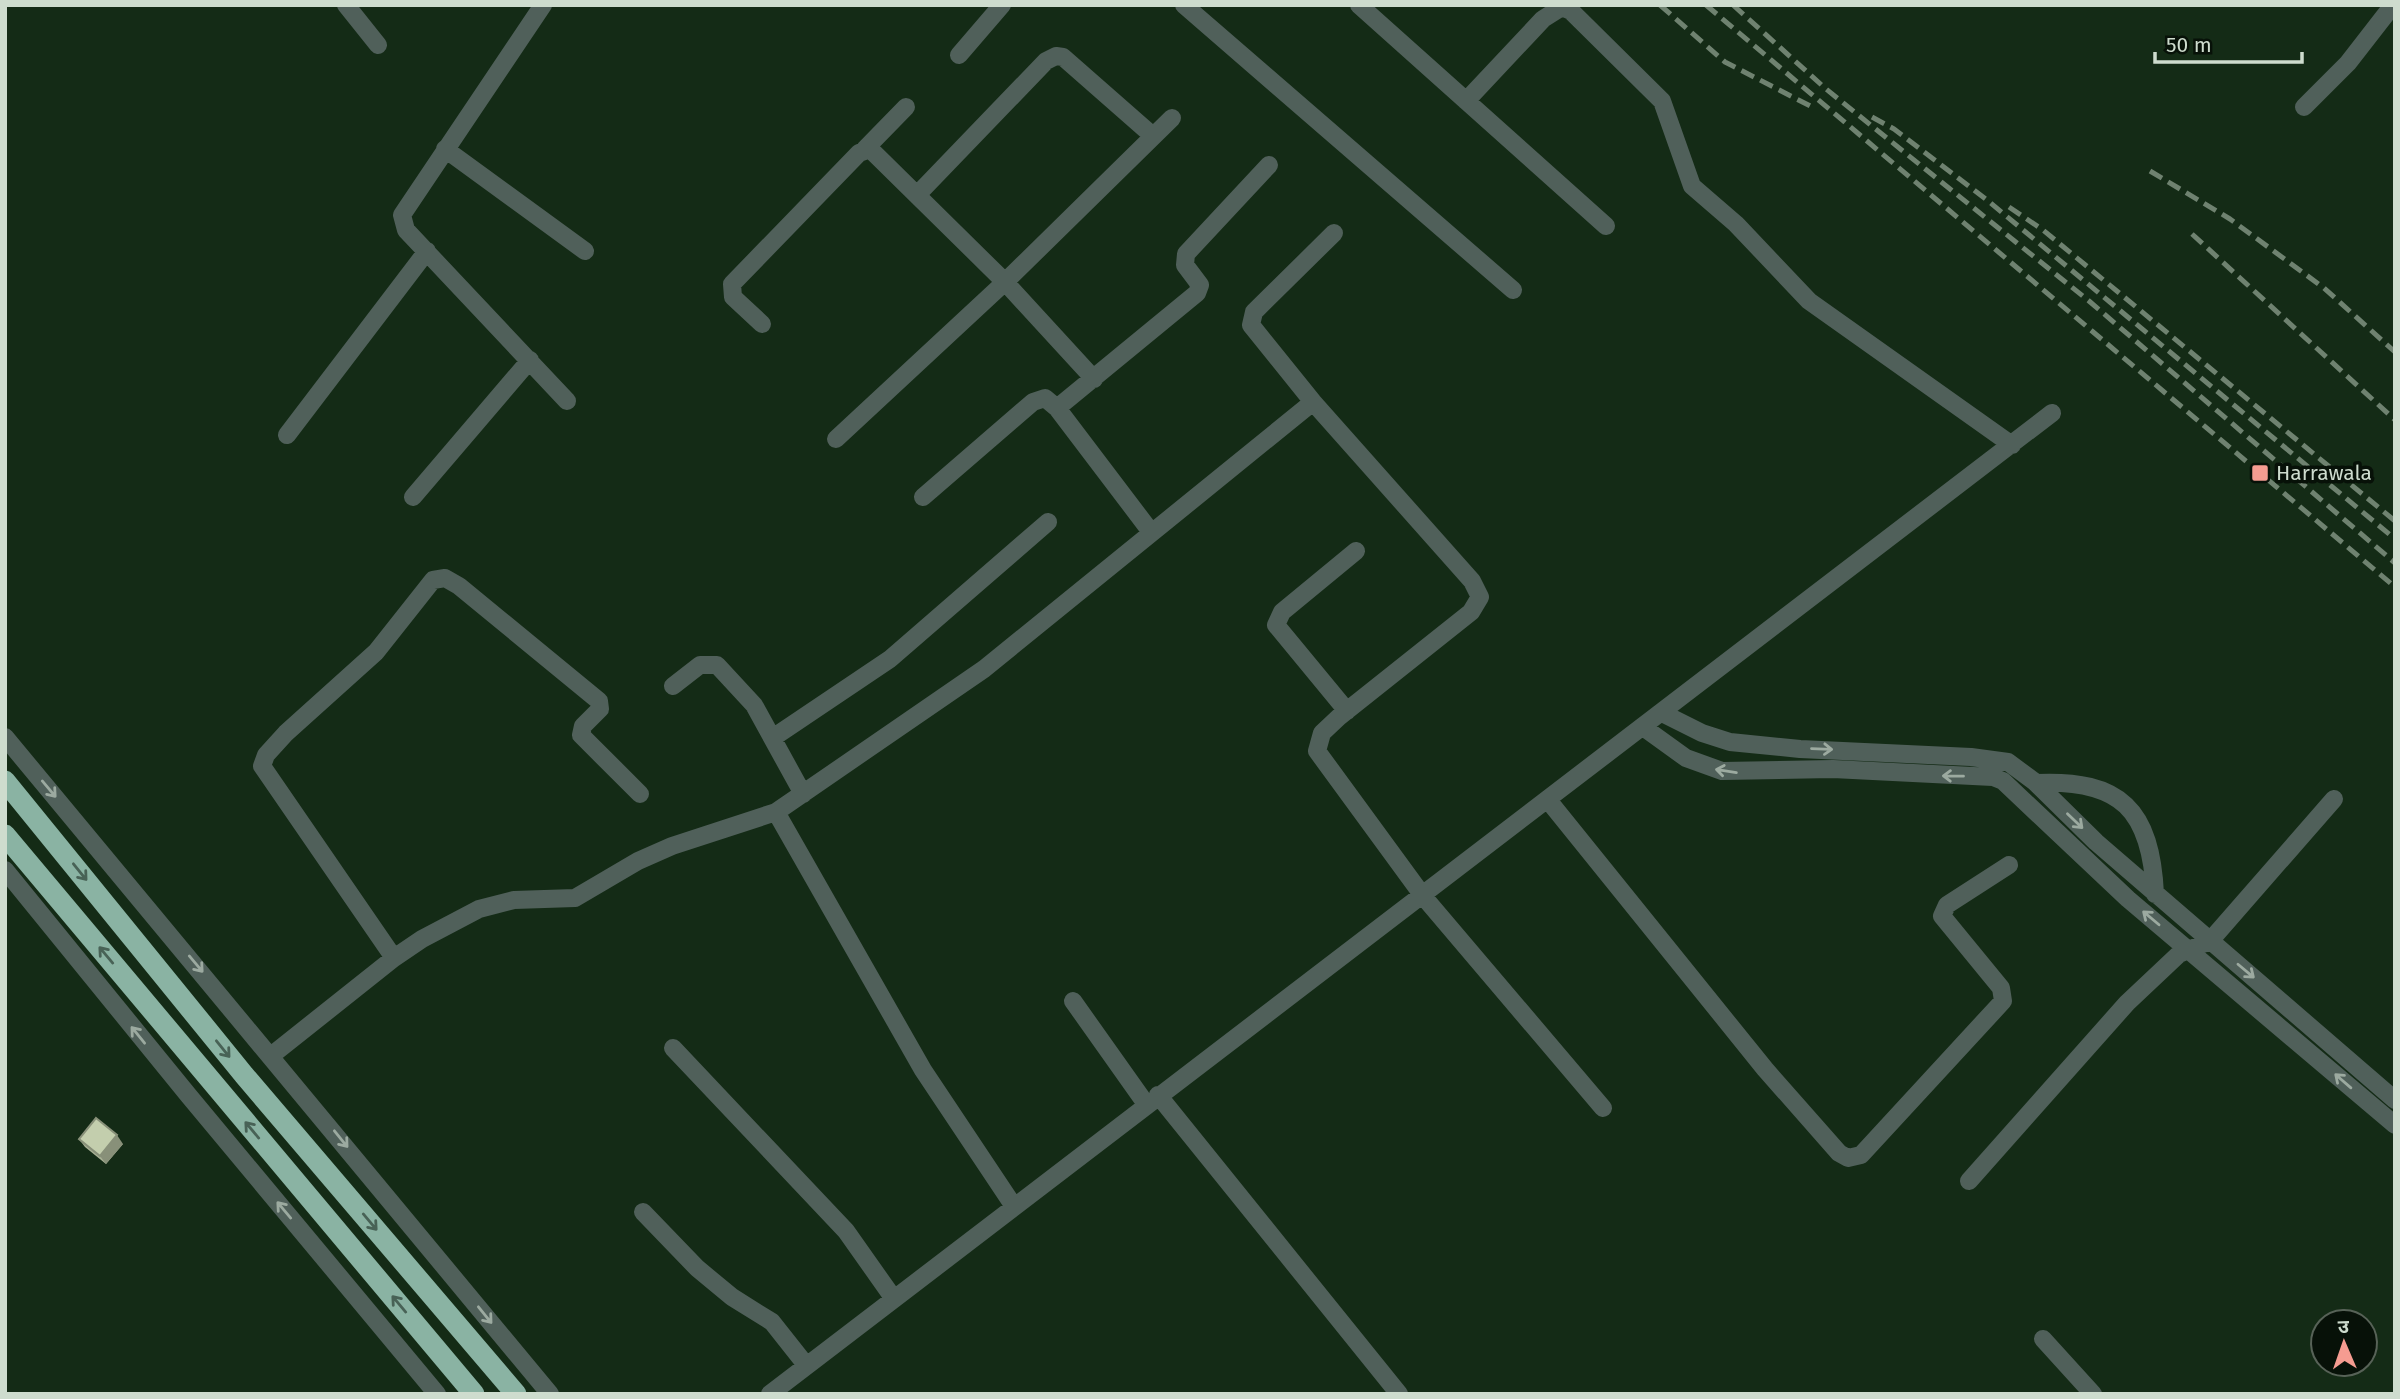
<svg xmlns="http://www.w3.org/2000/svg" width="2400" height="1399" font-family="'Fira Sans','Noto Sans Devanagari',sans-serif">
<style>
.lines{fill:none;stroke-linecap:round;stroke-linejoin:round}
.minor{stroke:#50605a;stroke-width:18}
.highway{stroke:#8ab3a3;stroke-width:21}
.rail{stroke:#6f8270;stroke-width:5;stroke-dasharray:14 7;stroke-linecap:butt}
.wall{fill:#a8b195}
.shaded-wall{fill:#889079}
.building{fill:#c3cead;stroke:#889079;stroke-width:2}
.oneway{stroke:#9caaa0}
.oneway2{stroke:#486256}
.poi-dot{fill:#f59c91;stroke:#071108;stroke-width:2.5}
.labels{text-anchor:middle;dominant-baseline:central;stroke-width:7;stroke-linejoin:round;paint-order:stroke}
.poi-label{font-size:21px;fill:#cedcce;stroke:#071108;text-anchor:start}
</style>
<rect width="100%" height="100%" fill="#142b16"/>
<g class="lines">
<path class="minor" d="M346,5L378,45
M543,5L402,215L406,230L567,401
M1184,5L1513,290
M1359,5L1606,226
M959,55L1002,5
M1466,101L1543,19L1562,7L1571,11L1662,101L1692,186L1736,224L1809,301L2012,445
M2304,107L2348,63L2393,5
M445,149L585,251
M865,149L906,107
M917,195L1046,61L1056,56L1063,57L1153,136
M1334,233L1254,312L1251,325L1313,402L1472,581L1480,597L1471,612L1339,717L1322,733L1317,751L1423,896L1603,1108
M762,324L733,297L732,284L859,153L870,149L1005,282L1094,379
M1057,408L1197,293L1200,285L1185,265L1186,254L1269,165
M287,435L427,251
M836,439L1005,282L1172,118
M413,497L530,360
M923,497L1033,402L1045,398L1057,408L1151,532
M673,686L700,665H717L754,705L803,794
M1347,711L1276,625L1282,612L1356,551
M1662,713L1702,733L1730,742L1800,749L1971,757L2008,762L2035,782L2096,842L2395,1100
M1643,727L1686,758L1722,771L1833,769L1993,777L2003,781L2128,899L2395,1125
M5,737L550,1394
M774,737L890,659L1048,522
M2036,783C2121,779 2151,810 2155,894
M1548,800L1765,1069L1839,1153L1848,1158L1861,1155L2003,1001L2001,988L1942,916L1947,905L2009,865
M776,812L923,1070L1013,1205
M5,870L189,1096L437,1394
M394,958L262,766L266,755L286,733L376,652L433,580L445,578L459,586L599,701L600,709L583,726L581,735L640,794
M1073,1001L1146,1104
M673,1048L846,1231L894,1299
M272,1055L394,958L422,939L479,909L514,900L575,898L638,861L672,846L776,812L984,669L1313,402
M1158,1095L1399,1394
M1969,1181L2127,1003L2179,954L2210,941L2334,799
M643,1212L697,1268L732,1297L772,1322L806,1365
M2043,1339L2093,1394
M770,1394L2052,413"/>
<path class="highway" d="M5,781L244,1075L516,1394
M5,835L474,1394"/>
<path class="rail" d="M1660,5L1725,62L1816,109
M1706,5L2395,587
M1733,5L1826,89L2089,301L2395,563
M1872,117L1894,129L1987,200L2395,539
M2150,171L2230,219L2324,288L2395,352
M2009,207L2043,230L2395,521
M2192,234L2395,420"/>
</g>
<path class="wall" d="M79,1139L123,1144L106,1164L85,1147Z"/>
<path class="shaded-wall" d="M117,1135L123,1144L106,1164L100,1156Z"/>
<path class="building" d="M96,1118L117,1135L100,1156L79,1139Z"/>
<defs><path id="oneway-shaft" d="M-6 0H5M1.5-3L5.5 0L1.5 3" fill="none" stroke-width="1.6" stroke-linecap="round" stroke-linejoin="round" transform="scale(1.75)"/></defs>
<g class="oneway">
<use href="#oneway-shaft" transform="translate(1822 749) rotate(2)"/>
<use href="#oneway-shaft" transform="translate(1726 771) rotate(-171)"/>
<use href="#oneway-shaft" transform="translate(1953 776) rotate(-179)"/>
<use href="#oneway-shaft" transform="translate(49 789) rotate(50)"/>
<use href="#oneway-shaft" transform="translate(2075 821) rotate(44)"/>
<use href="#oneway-shaft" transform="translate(2151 918) rotate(-140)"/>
<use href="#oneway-shaft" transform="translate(196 964) rotate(50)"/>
<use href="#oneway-shaft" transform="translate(2246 971) rotate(40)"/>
<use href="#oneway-shaft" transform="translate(138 1035) rotate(-129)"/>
<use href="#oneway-shaft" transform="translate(2343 1081) rotate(-139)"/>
<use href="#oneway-shaft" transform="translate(341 1139) rotate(51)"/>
<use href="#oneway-shaft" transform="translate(284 1210) rotate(-130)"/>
<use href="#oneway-shaft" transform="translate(485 1315) rotate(51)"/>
</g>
<g class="oneway2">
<use href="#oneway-shaft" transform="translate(80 872) rotate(51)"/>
<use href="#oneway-shaft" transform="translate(106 955) rotate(-130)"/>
<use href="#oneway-shaft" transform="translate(223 1049) rotate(51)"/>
<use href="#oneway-shaft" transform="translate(252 1130) rotate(-130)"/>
<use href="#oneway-shaft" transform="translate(370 1222) rotate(50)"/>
<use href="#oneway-shaft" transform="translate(399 1304) rotate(-130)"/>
</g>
<rect class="poi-dot" x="2251" y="464" width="18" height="18" rx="3.5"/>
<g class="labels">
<g class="poi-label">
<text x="2276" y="473">Harrawala</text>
</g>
</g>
<rect width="2400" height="1399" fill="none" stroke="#cedcce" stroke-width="14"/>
<g transform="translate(2344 1343) rotate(358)"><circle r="33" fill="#071108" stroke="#576257" stroke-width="2"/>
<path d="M0-5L12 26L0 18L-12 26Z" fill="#f59c91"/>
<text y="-10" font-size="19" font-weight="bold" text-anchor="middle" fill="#cedcce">उ</text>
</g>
<path d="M2155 52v10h147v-10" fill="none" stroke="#cedcce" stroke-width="3.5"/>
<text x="2166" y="52" font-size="21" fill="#cedcce" stroke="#071108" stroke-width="5" paint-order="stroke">50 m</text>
</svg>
